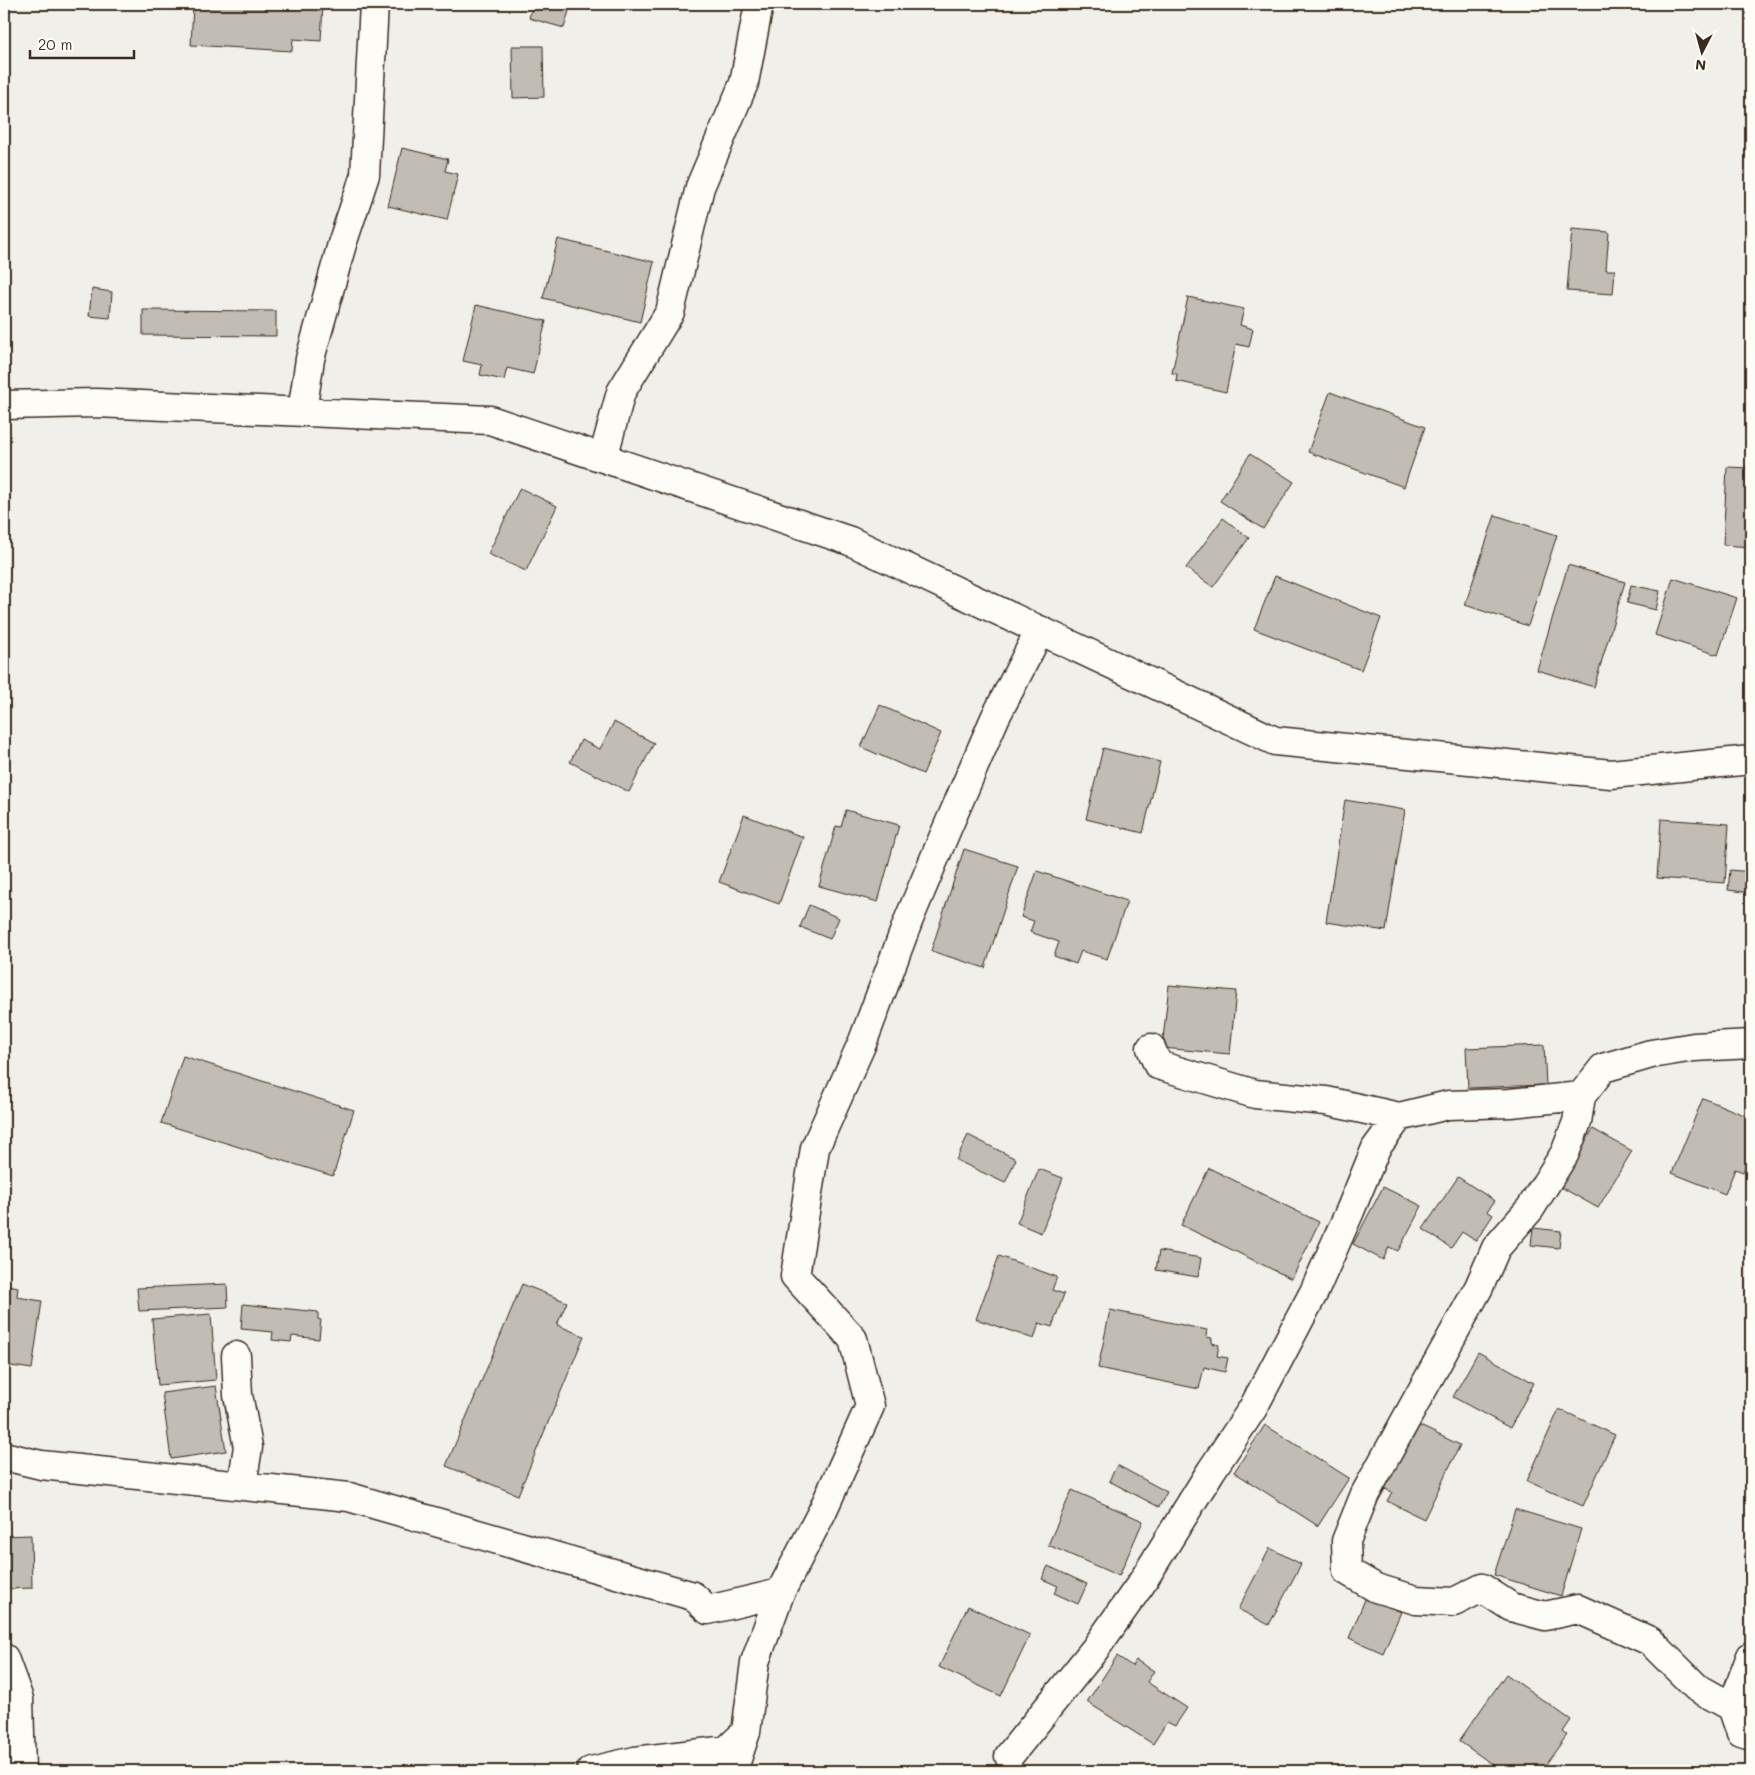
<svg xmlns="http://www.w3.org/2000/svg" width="1755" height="1775" font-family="Mali,sans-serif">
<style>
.building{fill:#c1bcb4;stroke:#3b2a1e}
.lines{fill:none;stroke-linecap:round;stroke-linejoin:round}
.street-casing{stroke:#3b2a1e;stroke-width:31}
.street{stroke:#fdfcf7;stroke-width:28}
</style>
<rect width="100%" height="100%" fill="#f1efea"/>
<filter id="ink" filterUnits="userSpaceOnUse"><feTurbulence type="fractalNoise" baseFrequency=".02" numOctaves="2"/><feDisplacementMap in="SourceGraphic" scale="10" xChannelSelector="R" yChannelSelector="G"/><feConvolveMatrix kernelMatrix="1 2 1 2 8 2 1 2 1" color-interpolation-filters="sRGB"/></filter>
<g filter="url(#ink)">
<path class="building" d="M193,4H323L321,41L293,39L292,51L191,45Z
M533,4H571L564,28L529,18Z
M512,46H543L544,97L513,98Z
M402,148L448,159L445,171L458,174L447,220L388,206Z
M1572,229L1609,232L1606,270H1615L1613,294L1567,291Z
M558,239L654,262L640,322L543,298Z
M92,289L112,292L110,318L89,316Z
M1188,297L1244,309L1240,325L1253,329L1249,347L1236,344L1226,392L1176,381L1177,374L1172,373Z
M476,305L546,321L533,374L507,368L504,380L480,375L482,365L463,361Z
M143,310L276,311V336L143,335Z
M1330,392L1425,427L1404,487L1308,452Z
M1250,454L1294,482L1263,529L1220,501Z
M1727,467L1751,468V547L1723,545Z
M520,488L557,506L526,571L488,554Z
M1495,515L1557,535L1528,626L1465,605Z
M1223,518L1249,538L1213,587L1186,568Z
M1568,565L1625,582L1594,687L1537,670Z
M1275,576L1381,618L1361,670L1254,629Z
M1673,578L1737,598L1718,655L1655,635Z
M1631,585L1660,591L1656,610L1627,603Z
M880,705L941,733L923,774L861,747Z
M614,722L654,743L629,792L570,762L581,740L600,749Z
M1103,748L1160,762L1143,833L1086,819Z
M1345,800L1405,810L1386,931L1326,922Z
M846,810L899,825L878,902L819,886L836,826L841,827Z
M744,815L803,837L779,904L719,882Z
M1661,819L1729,824L1725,883L1657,878Z
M964,849L1018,866L985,968L931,951Z
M1730,870L1751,872V893L1728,890Z
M1037,871L1127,901L1107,959L1081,951L1076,964L1054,956L1059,942L1030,932L1034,921L1021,917Z
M809,905L839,918L830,939L800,927Z
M1169,985L1236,991L1230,1054L1162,1048Z
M1544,1045L1546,1085L1468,1088L1466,1048Z
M183,1056L354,1110L333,1176L161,1123Z
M1703,1098L1751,1118V1152L1743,1172L1735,1169L1725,1194L1672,1173Z
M1593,1129L1632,1151L1598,1208L1559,1186Z
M968,1135L1016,1159L1005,1183L956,1160Z
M1209,1168L1319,1222L1292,1279L1181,1225Z
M1039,1169L1063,1178L1041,1233L1017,1223Z
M1458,1177L1495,1201L1487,1211L1493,1215L1476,1241L1462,1232L1451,1248L1423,1229Z
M1383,1187L1422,1206L1398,1251L1389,1247L1383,1260L1353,1244Z
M1533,1228L1561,1231L1559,1248L1531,1245Z
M1159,1251L1201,1258L1198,1277L1156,1270Z
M999,1256L1057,1277L1052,1290L1064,1294L1052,1327L1039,1323L1034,1339L976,1319Z
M4,1284L18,1287L17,1297L42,1301L32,1369L4,1365Z
M227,1284L228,1307L139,1311L137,1288Z
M522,1284L567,1302L557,1325L584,1336L518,1495L446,1466Z
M243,1304L318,1312V1319L321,1320L319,1339L292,1336L291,1342L272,1340L273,1332L241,1329Z
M1110,1310L1207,1330L1206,1337L1212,1338V1343L1219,1345L1217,1356L1228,1358L1225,1372L1204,1367L1199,1389L1098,1368Z
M211,1314L216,1380L158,1385L152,1319Z
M1478,1352L1534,1383L1510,1428L1453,1397Z
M216,1386L226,1451L171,1459L162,1393Z
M1559,1409L1615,1435L1583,1506L1527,1481Z
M1414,1423L1460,1445L1424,1519L1387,1501L1392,1492L1383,1488Z
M1265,1425L1349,1478L1318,1526L1234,1472Z
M1117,1465L1167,1492L1159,1507L1109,1481Z
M1072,1490L1143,1521L1119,1576L1048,1545Z
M1515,1509L1581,1529L1561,1596L1494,1575Z
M31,1535L32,1588L4,1589V1536Z
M1270,1548L1301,1564L1269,1625L1238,1609Z
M1048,1566L1087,1584L1078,1604L1054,1593L1058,1586L1042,1579Z
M1366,1597L1401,1612L1383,1653L1349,1638Z
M968,1606L1030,1635L1001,1696L939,1667Z
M1117,1656L1132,1666L1136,1660L1154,1671L1147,1682L1187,1708L1175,1726L1167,1722L1153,1744L1087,1702Z
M1506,1674L1571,1720L1563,1732L1567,1735L1541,1771H1502L1459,1741Z"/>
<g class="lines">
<g class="street-casing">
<path id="street" d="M4,405L96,403L490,420L850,541L1275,741L1611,774L1751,760
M302,412L310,359L342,244L365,175L374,4
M603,458L621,392L670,312L700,187L744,83L759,4
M1151,1048L1158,1065L1255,1094L1326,1101L1399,1117L1448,1105L1510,1103L1581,1096
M236,1356L238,1395L248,1447L242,1485
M4,1456L41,1465L349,1497L693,1596L708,1610L780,1593L822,1512L870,1406L853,1339L795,1276L815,1148L863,1041L909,919L946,831L995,718L1040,630
M1751,1656L1732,1707L1741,1733L1751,1736
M4,1658L19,1699L21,1771
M1732,1707L1696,1687L1650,1641L1578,1609L1545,1616L1511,1607L1482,1588L1454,1602L1416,1600L1376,1588L1347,1571L1346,1541L1365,1494L1479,1287L1496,1248L1530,1209L1565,1153L1577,1122L1581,1096L1603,1068L1651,1054L1694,1047L1751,1044
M1009,1756L1095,1649L1141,1584L1211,1471L1253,1408L1314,1292L1350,1211L1376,1148L1399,1117
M591,1771L635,1761L727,1750L746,1732L755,1662L780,1593
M733,1771L746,1732"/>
</g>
<use href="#street" class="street"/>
</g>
</g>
<rect width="1755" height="1775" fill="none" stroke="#fdfcf7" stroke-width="20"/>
<rect x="10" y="10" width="1735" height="1755" fill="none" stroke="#3b2a1e" stroke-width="2" filter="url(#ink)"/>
<g transform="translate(1702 52) rotate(186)" stroke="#fdfcf7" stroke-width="4" paint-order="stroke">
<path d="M0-4L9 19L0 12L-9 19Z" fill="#3b2a1e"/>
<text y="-8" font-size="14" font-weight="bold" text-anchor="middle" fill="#3b2a1e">N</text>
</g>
<path d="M30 50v8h104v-8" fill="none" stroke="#3b2a1e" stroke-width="2.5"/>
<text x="38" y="50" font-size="15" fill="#3b2a1e" stroke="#fdfcf7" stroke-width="4" paint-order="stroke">20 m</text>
</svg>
